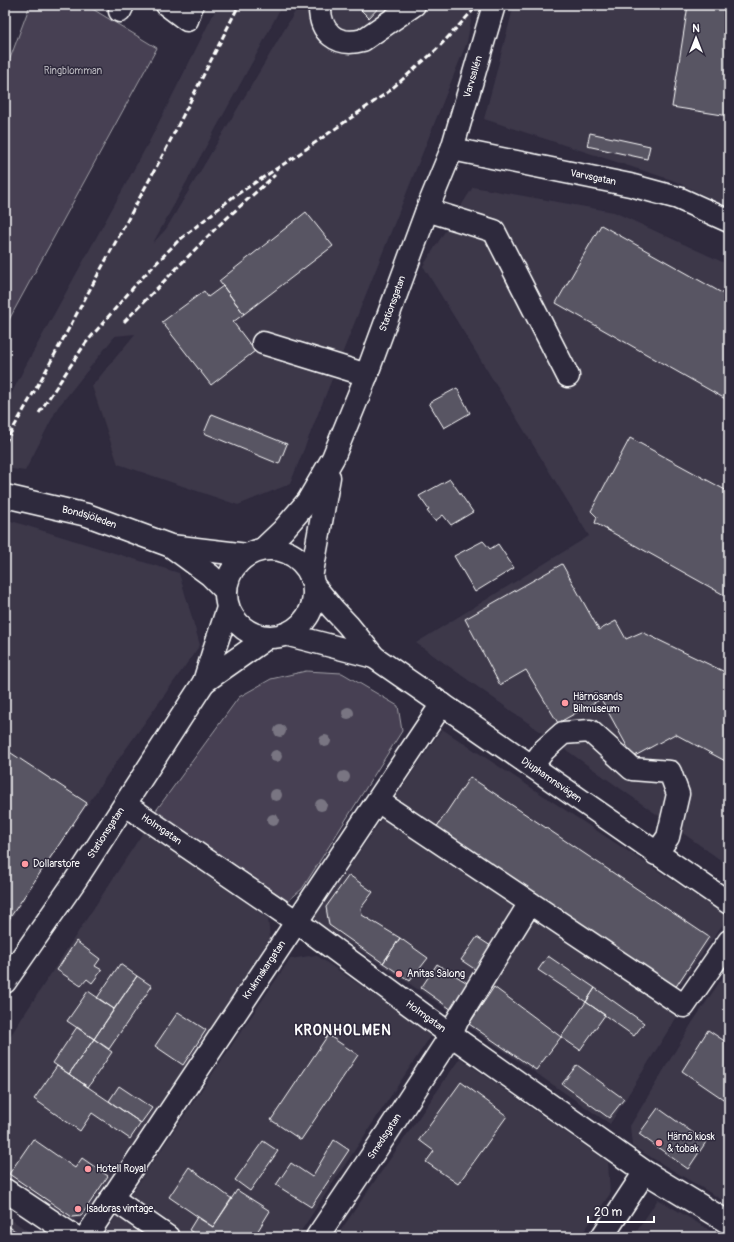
<svg xmlns="http://www.w3.org/2000/svg" width="734" height="1242" font-family="Pangolin,sans-serif">
<style>
.built{fill:#3c3749}
.green{fill:#464152;stroke:#a2a0a8}
.building{fill:#595564;stroke:#fff}
.lines{fill:none;stroke-linecap:round;stroke-linejoin:round}
.minor-casing{stroke:#fff;stroke-width:25}
.major-casing{stroke:#fff;stroke-width:25}
.minor{stroke:#2f2a3d;stroke-width:22}
.major{stroke:#2f2a3d;stroke-width:22}
.rail{stroke:#fff;stroke-width:3;stroke-dasharray:6 3;stroke-linecap:butt}
.tree{fill:#797582}
.poi-dot{fill:#ff9aa2;stroke:#2f2a3d;stroke-width:1.5}
.labels{text-anchor:middle;dominant-baseline:central;stroke-width:3;stroke-linejoin:round;paint-order:stroke}
.park-label{font-size:10px;fill:#b5b3ba;stroke:#2f2a3d}
.street-label{font-size:10px;fill:#fff;stroke:#2f2a3d}
.poi-label{font-size:10px;fill:#fff;stroke:#2f2a3d;text-anchor:start}
.district-label{font-size:14px;font-weight:bold;letter-spacing:1px;fill:#fff;stroke:#2f2a3d}
</style>
<rect width="100%" height="100%" fill="#2f2a3d"/>
<filter id="ink" filterUnits="userSpaceOnUse"><feTurbulence type="fractalNoise" baseFrequency=".025" numOctaves="2"/><feDisplacementMap in="SourceGraphic" scale="8" xChannelSelector="R" yChannelSelector="G"/><feConvolveMatrix kernelMatrix="1 2 1 2 8 2 1 2 1" color-interpolation-filters="sRGB"/></filter>
<g filter="url(#ink)">
<path class="built" d="M218,5H282L260,48L153,243L166,229L299,5H474L467,42L290,484L238,505L118,464L92,386L135,334L115,336L64,400L58,407L25,471L5,468V406L26,365L150,140Z
M514,5H729V207L672,180L484,119Z
M473,187L614,212L729,265V866L416,643L589,536L423,266Z
M5,519L179,573L200,645L108,774L5,928Z
M442,729L728,917L674,994L391,804Z
M384,816L519,905L453,1013L313,919Z
M144,831L268,918L270,938L85,1219L65,1222L5,1180V1044Z
M534,915L681,1010L610,1124L463,1023Z
M316,955L432,1034L297,1237H109L106,1231L290,959Z
M729,968V1204L632,1146L630,1126L692,1023Z
M460,1058L608,1162L610,1194L580,1237H336Z
M658,1199L721,1237H633Z
M5,1215L36,1237H5Z"/>
<path class="green" d="M30,5H86L157,48L5,327V72Z
M306,671L342,673L398,706L402,731L302,889L288,901L155,812L239,697L271,679Z"/>
<path class="building" d="M356,5H381L369,18Z
M688,5H729V116L672,107Z
M590,133L650,146L647,159L587,146Z
M306,212L333,246L244,314L219,281Z
M601,225L729,297V401L556,303Z
M223,286L244,314L233,322L255,351L211,385L162,322L204,291L208,297Z
M457,388L470,413L444,428L429,403Z
M212,414L287,444L279,464L204,433Z
M630,438L729,492V590L726,596L595,523L597,517L591,511Z
M450,479L473,512L451,525L443,515L435,521L427,511L429,510L419,496Z
M483,541L490,549L498,544L514,568L475,592L454,556Z
M562,564L599,630L616,621L626,639L642,632L729,674V763L675,734L633,757L601,699L558,723L526,670L500,685L465,619Z
M5,749L87,803L5,925Z
M470,777L709,937L673,991L434,831Z
M349,875L373,892L361,908L362,915L400,938L383,963L329,925L326,907Z
M477,937L494,948L479,972L461,960Z
M400,938L428,958L410,981L383,963Z
M76,941L100,959L95,966L102,970L92,983L87,979L81,986L57,970Z
M548,956L595,988L586,1002L538,970Z
M120,964L137,976L114,1009L97,998Z
M437,964L469,984L452,1010L421,988Z
M137,976L152,986L109,1049L94,1039Z
M494,987L561,1037L536,1070L469,1024Z
M595,988L644,1023L634,1036L586,1002Z
M88,991L114,1009L94,1039L67,1021Z
M586,1002L605,1015L580,1050L561,1037Z
M178,1012L206,1030L183,1065L155,1046Z
M77,1027L94,1039L69,1074L53,1063Z
M708,1030L729,1044V1103L682,1071Z
M328,1035L358,1055L301,1140L271,1120Z
M94,1039L112,1052L88,1087L69,1074Z
M577,1065L624,1099L609,1118L562,1084Z
M57,1066L141,1123L130,1139L92,1113L80,1131L34,1099Z
M461,1082L507,1116L458,1184L426,1162L434,1151L419,1140Z
M119,1086L152,1108L141,1123L109,1101Z
M658,1108L706,1142L688,1169L639,1134Z
M33,1139L75,1168L82,1158L108,1176L81,1216L72,1217L9,1174Z
M334,1140L349,1150L311,1207L276,1185L291,1163L312,1177Z
M263,1141L278,1151L250,1191L235,1180Z
M189,1167L232,1199L213,1227L169,1197Z
M237,1190L270,1211L254,1237H199L189,1230L197,1217L213,1227Z
M5,1224L24,1237H5Z"/>
<g class="lines">
<g class="minor-casing">
<g id="minor">
<path d="M167,5L187,20L192,5"/>
<path d="M320,5C319,33 337,47 363,40L414,5"/>
<path d="M120,11L123,5"/>
<path id="s1" d="M452,149L630,185L678,198L729,221"/>
<path d="M427,210L494,231L568,376"/>
<path d="M263,343L367,375"/>
<path id="s2" d="M263,549L283,530L308,501L333,458L362,387L427,210L452,149L494,5"/>
<path d="M311,578L329,477"/>
<path id="s3" d="M314,586L333,609L348,625L374,657L729,903"/>
<path d="M285,634L374,657"/>
<path d="M532,766L544,750L563,733L590,731L632,769L670,772L678,794L668,837L656,854"/>
<path d="M378,801L684,1006L729,941"/>
<path id="s4" d="M126,805L297,922L451,1035L645,1172L729,1223"/>
<path d="M5,1190L75,1237"/>
<path d="M112,1198L168,1237"/>
<path id="s5" d="M86,1237L442,704"/>
<path id="s6" d="M317,1237L387,1133L451,1035L457,1021L530,903"/>
<path d="M602,1237L645,1172"/>
</g>
</g>
<g class="major-casing">
<g id="major">
<path id="s7" d="M5,496L87,515L171,546L247,555"/>
<path d="M172,547L210,575L226,591"/>
<circle cx="270" cy="593" r="44"/>
<path d="M204,682L268,637"/>
<path id="s8" d="M5,982L75,881L204,682L213,653L228,608"/>
</g>
</g>
<use href="#minor" class="minor"/>
<use href="#major" class="major"/>
<path class="rail" d="M124,322L218,226L275,175
M39,413L85,344L137,283L178,241L233,197L296,156L388,92L436,50L478,5
M5,443L43,376L166,149L239,5"/>
</g>
<g class="tree">
<circle cx="348" cy="713" r="6"/>
<circle cx="280" cy="731" r="6"/>
<circle cx="325" cy="741" r="6"/>
<circle cx="276" cy="756" r="6"/>
<circle cx="344" cy="777" r="6"/>
<circle cx="276" cy="795" r="6"/>
<circle cx="321" cy="805" r="6"/>
<circle cx="273" cy="820" r="6"/>
</g>
</g>
<g class="poi-dot">
<circle cx="565" cy="703" r="4"/>
<circle cx="25" cy="864" r="4"/>
<circle cx="399" cy="974" r="4"/>
<circle cx="659" cy="1143" r="4"/>
<circle cx="88" cy="1169" r="4"/>
<circle cx="78" cy="1209" r="4"/>
</g>
<g class="labels">
<g class="park-label">
<text x="73" y="71">Ringblomman</text>
</g>
<g class="street-label">
<text stroke="none"><textPath href="#s2" startOffset="522">Varvsallén</textPath></text>
<text stroke="none"><textPath href="#s1" startOffset="144">Varvsgatan</textPath></text>
<text stroke="none"><textPath href="#s2" startOffset="281">Stationsgatan</textPath></text>
<text stroke="none"><textPath href="#s7" startOffset="87">Bondsjöleden</textPath></text>
<text stroke="none"><textPath href="#s3" startOffset="309">Djuphamnsvägen</textPath></text>
<text stroke="none"><textPath href="#s4" startOffset="43">Holmgatan</textPath></text>
<text stroke="none"><textPath href="#s8" startOffset="180">Stationsgatan</textPath></text>
<text stroke="none"><textPath href="#s5" startOffset="321">Krukmakargatan</textPath></text>
<text stroke="none"><textPath href="#s4" startOffset="367">Holmgatan</textPath></text>
<text stroke="none"><textPath href="#s6" startOffset="121">Smedsgatan</textPath></text>
</g>
<g class="poi-label">
<text x="573" y="697">Härnösands<tspan x="573" dy="12">Bilmuseum</tspan></text>
<text x="33" y="864">Dollarstore</text>
<text x="407" y="974">Anitas Salong</text>
<text x="667" y="1137">Härnö kiosk<tspan x="667" dy="12">&amp; tobak</tspan></text>
<text x="96" y="1169">Hotell Royal</text>
<text x="86" y="1209">Isadoras vintage</text>
</g>
<g class="district-label">
<text x="343" y="1030">KRONHOLMEN</text>
</g>
</g>
<rect width="734" height="1242" fill="none" stroke="#2f2a3d" stroke-width="20"/>
<rect x="10" y="10" width="714" height="1222" fill="none" stroke="#fff" stroke-width="1.5" filter="url(#ink)"/>
<g transform="translate(696 38)" stroke="#2f2a3d" stroke-width="3" paint-order="stroke">
<path d="M0-3L7 15L0 10L-7 15Z" fill="#ffffff"/>
<text y="-6" font-size="11" font-weight="bold" text-anchor="middle" fill="#ffffff">N</text>
</g>
<path d="M588 1216v6h66v-6" fill="none" stroke="#ffffff" stroke-width="2"/>
<text x="594" y="1216" font-size="12" fill="#ffffff" stroke="#2f2a3d" stroke-width="3" paint-order="stroke">20 m</text>
</svg>
